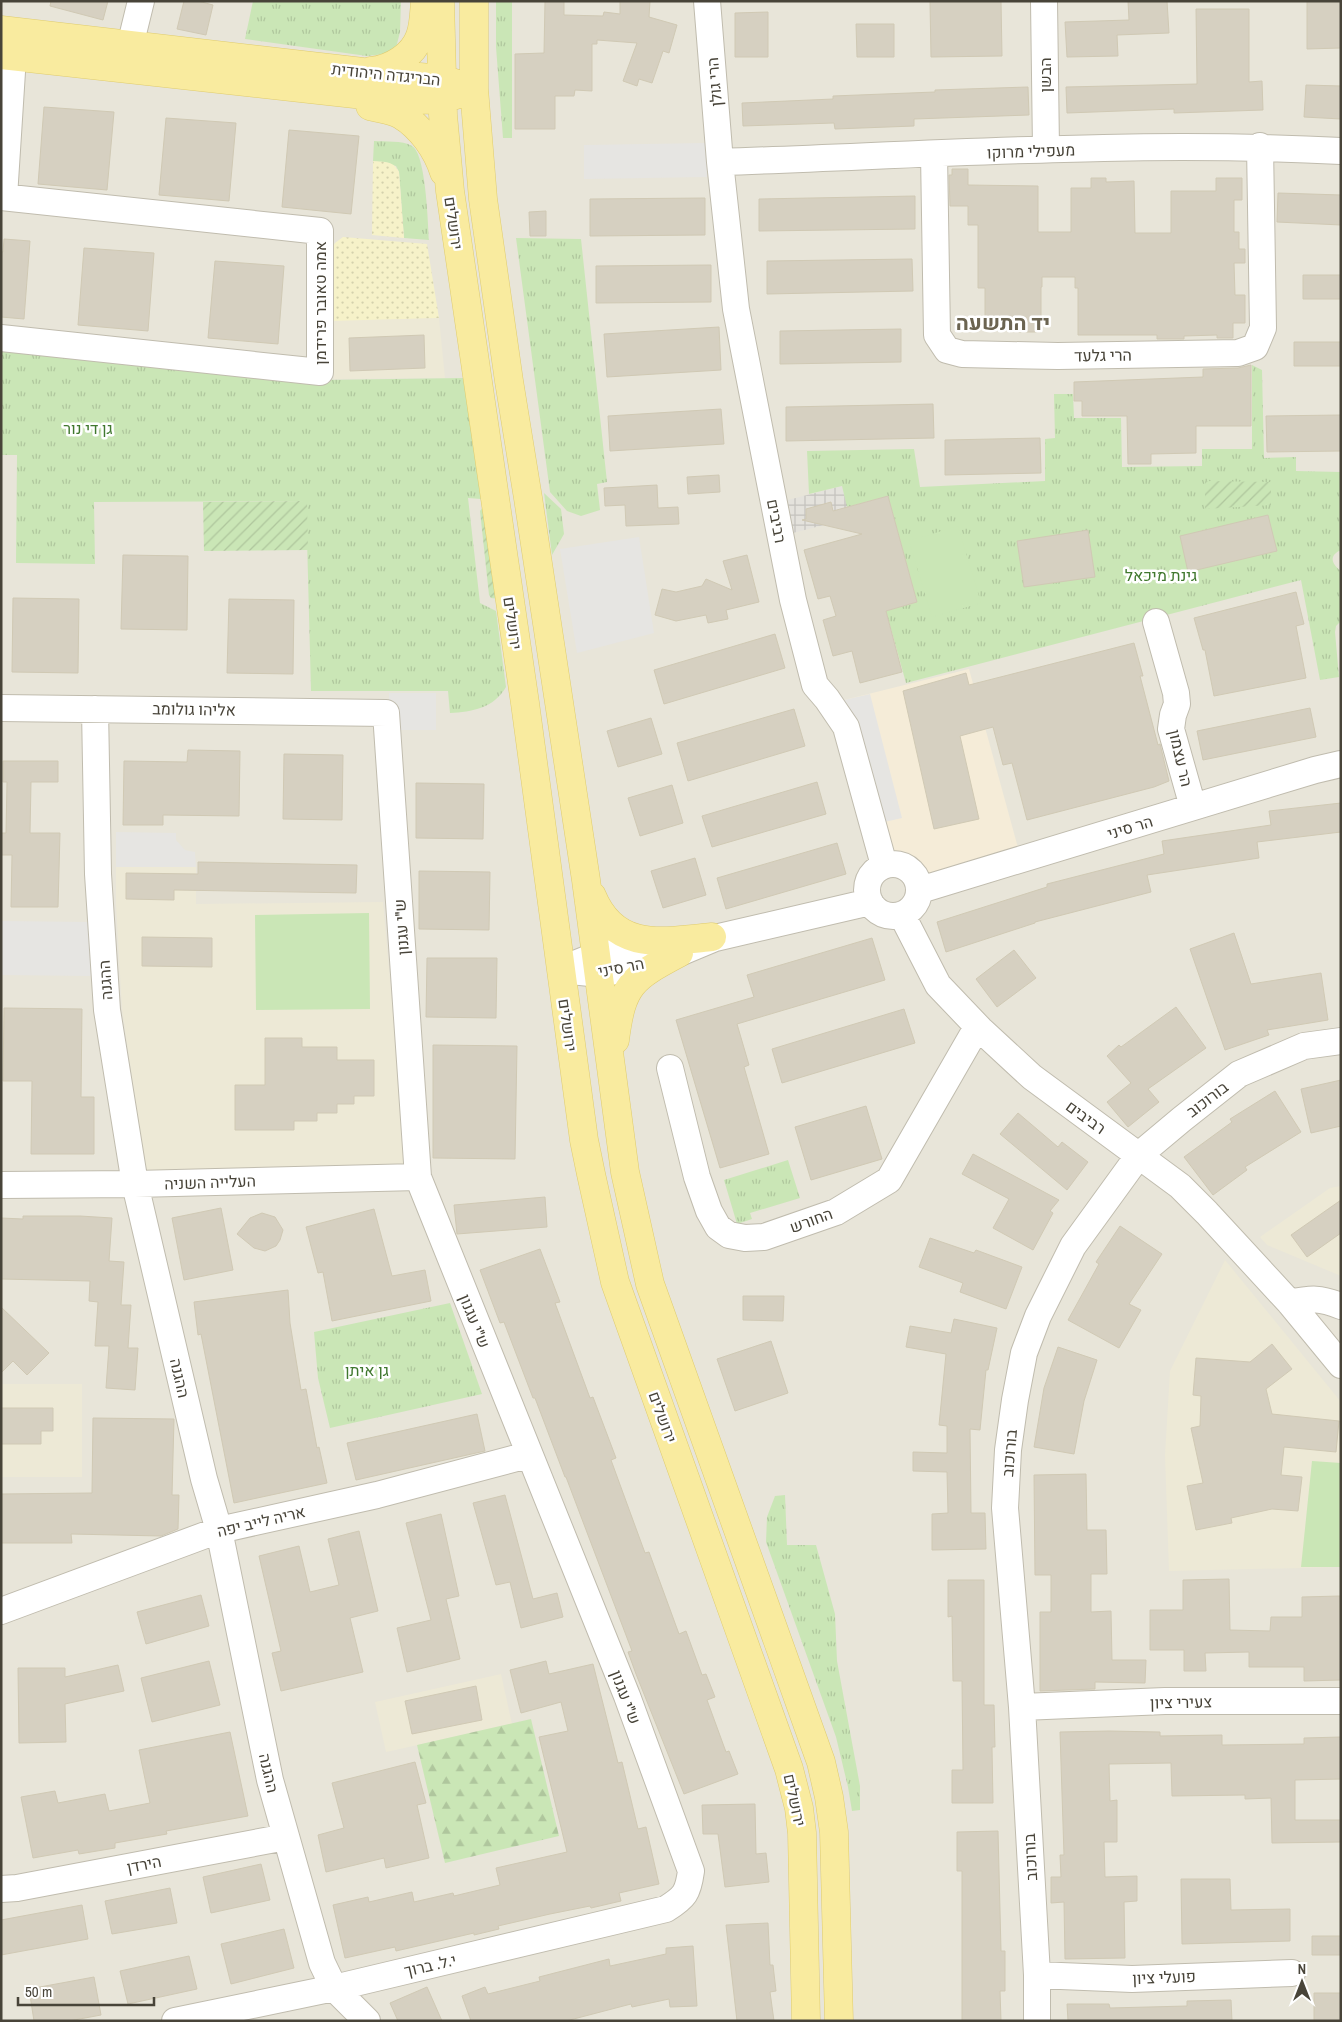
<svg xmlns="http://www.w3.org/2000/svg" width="1342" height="2022" font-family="'Archivo Narrow',Heebo,sans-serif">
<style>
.residential{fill:#e8e5d9}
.commercial{fill:#f5ecd8}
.industrial{fill:url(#industrial-grid)}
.education{fill:#ede9d6}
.grass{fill:url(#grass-tufts)}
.forest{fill:url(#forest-firs)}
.sand{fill:url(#sand-dots)}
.garden{fill:url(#garden-furrows)}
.pitch{fill:#cae6b6}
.parking{fill:#e6e5e2}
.building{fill:#d6d0c1;stroke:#d0c9b4}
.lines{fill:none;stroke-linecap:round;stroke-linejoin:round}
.minor-casing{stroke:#c0bcae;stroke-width:28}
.major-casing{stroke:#dfcc6f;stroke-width:29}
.minor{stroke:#fff;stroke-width:26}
.major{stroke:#f9eb9f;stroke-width:28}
.labels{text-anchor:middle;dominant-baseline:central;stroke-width:5;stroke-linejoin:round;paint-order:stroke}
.street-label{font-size:16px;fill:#484439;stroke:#fff}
.park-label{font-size:16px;fill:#40782e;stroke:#fff}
.district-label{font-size:21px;font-weight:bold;fill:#6b6451;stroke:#fff}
</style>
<defs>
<pattern id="industrial-grid" width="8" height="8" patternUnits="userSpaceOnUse" patternTransform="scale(1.25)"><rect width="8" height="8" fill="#e4e2dc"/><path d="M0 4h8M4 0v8" fill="none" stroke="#c5c3be"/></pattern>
<pattern id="grass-tufts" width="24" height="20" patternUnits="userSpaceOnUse" patternTransform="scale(1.25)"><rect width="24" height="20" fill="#cae6b6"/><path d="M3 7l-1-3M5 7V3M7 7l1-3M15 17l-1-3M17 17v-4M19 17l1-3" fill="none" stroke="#afc69d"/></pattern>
<pattern id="forest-firs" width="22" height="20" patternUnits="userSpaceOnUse" patternTransform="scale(1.25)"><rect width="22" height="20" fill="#cae6b6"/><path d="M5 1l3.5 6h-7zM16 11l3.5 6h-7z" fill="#afc69d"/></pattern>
<pattern id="sand-dots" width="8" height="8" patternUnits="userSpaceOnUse" patternTransform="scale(1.25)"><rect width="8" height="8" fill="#f6f2c9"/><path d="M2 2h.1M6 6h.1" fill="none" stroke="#d4d1ad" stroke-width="1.8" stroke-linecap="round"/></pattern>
<pattern id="garden-furrows" width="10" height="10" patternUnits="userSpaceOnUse" patternTransform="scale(1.25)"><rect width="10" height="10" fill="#cae6b6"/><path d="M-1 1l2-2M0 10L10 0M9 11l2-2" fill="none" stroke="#afc69d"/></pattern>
</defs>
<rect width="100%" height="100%" fill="#f5f3eb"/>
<path class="residential" d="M1,1H1341V2021H1Z"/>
<path class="commercial" d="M969,669L1020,855L922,883L918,872L912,865L903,861L890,860L844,700Z"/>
<path class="industrial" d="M842,486L851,518L793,533L784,501Z"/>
<path class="education" d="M439,318L445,378L334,379L332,321Z
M116,867H196V904L383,902L407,1167L146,1171L122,1009L116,904Z
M1341,1186V1276L1267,1245L1260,1237L1330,1188Z
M1225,1260L1341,1402V1567L1169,1571L1165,1455L1170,1371Z
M1,1384H82V1477H1Z
M501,1674L512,1724L386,1752L375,1702Z"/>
<path class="grass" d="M253,1H401L400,32L396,48L384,54L367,56L245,39Z
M496,1H512V138H503L496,47Z
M374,141C385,142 402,140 412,146C426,154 428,223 429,240L404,238L399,172L396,166L373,161Z
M516,238L581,239L607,482L597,484L600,510L581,516L567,511L550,492Z
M1,345L320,380L464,378L481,499L468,498L480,603L496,611L506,687C494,708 472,712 450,713L448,691H311L306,501L94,502L95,564L16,563L17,455H1Z
M1252,365L1262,370L1264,458L1296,457V471L1341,472V550C1328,556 1332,564 1341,571V621L1336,626L1335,632L1339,677L1320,680L1301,580L906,683L886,611L917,602L888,496L847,507L842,486L809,494L807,451L914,449L920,487L1045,481V439L1055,438L1054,394H1073L1074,418H1121L1122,467L1202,466V449H1252Z
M544,493L561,509L564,534L552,555Z
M788,1160L800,1198L750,1213L752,1219L737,1224L724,1180Z
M450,1303L482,1394L330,1428L318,1378L314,1332Z
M785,1495L787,1545H816L835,1614L837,1661L860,1786V1810L852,1811L848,1787L836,1737L766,1542L767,1517L775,1496Z"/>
<path class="forest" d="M531,1719L559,1836L445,1863L417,1745Z"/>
<path class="sand" d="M373,161C385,162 394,161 399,172L404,238L372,235Z
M343,237L427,244L439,318L332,321L331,250L335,243Z"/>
<path class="garden" d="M1205,481L1271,482V505L1205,509Z
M307,501L308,550L204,551L203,502Z
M483,507L499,599L491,598L489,595L480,511Z"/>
<path class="pitch" d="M958,526L981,603L932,617L909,541Z
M369,913L370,1009L256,1010L255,915Z
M1312,1461L1341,1463V1567H1301Z"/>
<path class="parking" d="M706,143L707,177L584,179V145Z
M639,537L654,633L577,653L560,549Z
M389,693H436V730H389Z
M870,694L902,818L880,823L844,700Z
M116,832L176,833V840L185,850L195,852L196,867H116Z
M1,921L91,922V976L1,975Z"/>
<path class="building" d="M51,1H108L103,20L50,6Z
M184,1H198L213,5L206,35L177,29Z
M545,1H564V15L603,16L604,12L620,14V1H650L649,17L677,25L669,53L663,51L652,83L639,79L637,86L623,81L637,43L597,40V44H592V91L575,90L574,96H555V129H515V54L544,53Z
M930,1H1001L1002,56L931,57Z
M1128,1H1167L1169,33L1117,35L1118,56L1067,57L1065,22L1129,20Z
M1307,1H1341V48L1307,49Z
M1196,9H1249V82L1262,81L1263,110L1174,113V109L1067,113L1066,87L1197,84Z
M768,12V57H735V13Z
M856,24H894V57H857Z
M1306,85L1341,86V119L1304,117Z
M1028,87L1029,115L914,119V126L835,129L834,123L743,126L742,103L833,99V96L935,92V90Z
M44,107L114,112L107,190L38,184Z
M166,118L236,123L229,201L159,195Z
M289,130L359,136L351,214L282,207Z
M952,169H968V185L1038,186V232H1071V188H1091V178H1106V182L1134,181L1135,233H1171V191H1216V178H1242V200H1234V232H1239V249H1245V263H1234L1235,295H1245V323H1233V338H1217V335L1184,336V339H1157V335H1078V288H1075V277H1042V287H1041V332H1010V325H985V288H978V225H968V206H950L949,175H952Z
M1278,193L1341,195V225L1277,222Z
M915,196V229L759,231V199Z
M705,198V235L590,236V199Z
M546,211V236H530L529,212Z
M4,239L30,241L24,319L1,317V252H3Z
M84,248L154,253L148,331L78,325Z
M912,259L913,291L767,294V261Z
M215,261L284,266L278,344L208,338Z
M711,265V302L596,303V266Z
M1303,275H1341V299H1303Z
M719,327L721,370L607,377L604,334Z
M901,329V362L780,364V331Z
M424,335L425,368L350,371L349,338Z
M1294,342H1341V366H1294Z
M1251,365V426H1196V453L1151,454V464H1128L1127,416H1082V401H1074V382L1203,377V369L1238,368Z
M933,404L934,438L786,441V407Z
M721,409L724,444L610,451L608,416Z
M1341,415V451L1267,452L1266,416Z
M1040,438L1041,473L945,475V440Z
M719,475L720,492L688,494L687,477Z
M657,485L658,508L678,507L679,524L626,526L625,505L605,506L604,488Z
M888,496L917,602L886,611L902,672L860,683L852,651L833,656L823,620L836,616L830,596L818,599L804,550L862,534L802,520L806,519V509L831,502L833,511Z
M1268,515L1277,551L1188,572L1180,536Z
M1088,530L1095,577L1024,587L1017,541Z
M123,555L188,556L187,630L121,629Z
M747,555L759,602L726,610L728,619L708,623L706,615L676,621L655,615L662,589L676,592L702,586L706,579L732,590L723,561Z
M1296,592L1304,624L1296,626L1306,678L1214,696L1205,650H1203L1194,618Z
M13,598L79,599L78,673L12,672Z
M229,599L294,600L293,674L227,673Z
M775,634L785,668L664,704L654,670Z
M1134,643L1143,676H1140L1158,745L1160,744L1169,781L1154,787L1027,820L1012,763L1003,765L993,727L960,736L979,819L934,829L903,691L966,673L969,685Z
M1310,708L1316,737L1203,760L1197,731Z
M794,709L805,746L688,781L677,743Z
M651,718L662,754L618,767L607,731Z
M188,750L240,751L239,816L163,815V825H123L124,761L187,762Z
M284,754L343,755L342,820L283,819Z
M3,761H58V782H31L30,833H60L58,907H11L12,855H1V833H6L7,782H3Z
M817,782L826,814L712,847L702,816Z
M416,783L484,784L483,839L416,838Z
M672,785L683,823L640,836L628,798Z
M1341,803V832L1257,842L1259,858L1147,875L1151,892L1035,922V923L946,952L937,922L1047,887V884L1164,854L1162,841L1271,825L1269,811Z
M837,843L846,874L726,909L717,878Z
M695,858L706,895L663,908L651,871Z
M198,862L357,865L356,893L174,890V900L126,899V873L198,874Z
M419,871L490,872L489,930L419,929Z
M1234,933L1251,984L1321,973L1328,1020L1267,1030L1269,1035L1225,1050L1190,949Z
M142,937L212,938V967L142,966Z
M872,938L885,980L737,1024L749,1065L744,1067L769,1154L720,1168L676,1020L754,997L747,975Z
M1014,950L1036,978L997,1007L976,979Z
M427,958H497L496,1018L426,1017Z
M1176,1007L1206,1048L1148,1089L1159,1102L1128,1127L1107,1102L1131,1083L1107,1056L1119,1045L1121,1047Z
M4,1008L82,1009L81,1097H94V1154H31L32,1081H3Z
M904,1009L915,1043L782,1083L772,1049Z
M265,1038H302V1047H337V1060H374V1096H354V1104H337V1113H317V1121H294V1130H235V1085H265Z
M433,1045L517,1046L515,1159L433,1158Z
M1341,1080V1126L1311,1133L1301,1089Z
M1275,1091L1301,1132L1245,1167L1247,1170L1213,1195L1184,1157L1232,1122L1230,1119Z
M866,1106L882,1159L811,1180L795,1127Z
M1018,1113L1058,1147L1062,1142L1088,1162L1067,1190L1000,1134Z
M973,1154L1059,1200L1050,1211L1053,1213L1033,1250L993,1228L1009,1199L962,1174Z
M545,1197L547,1227L457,1234L454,1205Z
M1341,1200V1233L1307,1257L1291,1235Z
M221,1208L233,1270L184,1280L172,1218Z
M374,1209L392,1276L425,1270L431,1301L332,1321L323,1272L318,1273L306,1227Z
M262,1213L275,1217L283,1230L280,1240L276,1246L265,1251L254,1248L237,1234L250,1218Z
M23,1216H80L112,1218L109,1261L124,1262L121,1305H131L128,1348H138L135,1390L106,1388L109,1346H95L98,1302L89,1301L90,1281L1,1279V1218L23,1219Z
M1120,1226L1162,1254L1129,1304L1141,1310L1119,1348L1068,1320L1099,1264L1096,1262Z
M930,1238L974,1253L976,1250L1022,1267L1006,1309L960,1292L963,1283L919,1267Z
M540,1249L560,1302L555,1303L590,1398L593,1397L616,1458L611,1460L645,1553L649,1552L679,1634L686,1631L702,1675L706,1674L715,1697L707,1700L726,1752L729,1751L738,1774L684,1794L636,1674L628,1652L632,1651L566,1477H565L535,1398H533L504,1322L500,1323L480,1270Z
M288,1290L290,1323L301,1390L306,1389L317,1448L319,1447L327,1483L234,1503L201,1334L198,1335L194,1302Z
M743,1296H784L783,1321L743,1320Z
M1,1307L49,1353L27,1375L13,1361L1,1373Z
M954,1319L997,1328L988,1370H986L980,1430L970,1429L971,1513H985L986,1549L932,1550V1514L948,1513L947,1472L913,1471V1452L947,1453V1426L939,1425L946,1354L906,1347L910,1326L951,1333Z
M771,1341L788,1393L735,1411L717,1359Z
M1272,1344L1292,1369L1266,1389L1272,1414L1339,1421L1336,1452L1284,1447L1281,1475L1302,1477L1298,1511L1272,1509L1231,1518L1232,1523L1196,1530L1187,1486L1203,1483L1191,1428L1200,1426L1201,1396L1193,1395L1196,1358L1250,1362Z
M1058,1347L1097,1360L1084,1401L1074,1454L1034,1447L1044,1388Z
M1,1408H53V1431H41V1444H1Z
M477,1414L485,1451L356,1480L347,1443Z
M93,1418L174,1419L172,1495H179L178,1529L161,1536L71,1534L72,1543H1V1494L92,1493Z
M1086,1474L1087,1530H1106L1107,1574H1091V1612L1111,1611L1112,1660H1146L1145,1683L1095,1682V1689L1040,1691V1612H1051V1575H1035L1034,1475Z
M505,1495L533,1599L557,1593L563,1617L521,1628L510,1582L496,1585L473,1503Z
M441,1514L459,1596L446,1599L460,1659L407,1672L397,1628L431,1620L406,1523Z
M359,1531L378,1611L350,1618L363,1672L281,1691L272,1653L281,1651L259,1556L299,1546L310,1592L339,1585L328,1539Z
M1229,1579L1230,1630L1270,1631L1271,1617H1302V1597L1340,1596L1341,1680L1304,1681V1667H1249V1652L1205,1653L1206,1671H1184V1650H1150V1610H1183V1580Z
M948,1580H984V1705H994L995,1747H992L993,1803H952V1770H963L962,1681H953L952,1616L948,1617Z
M201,1595L209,1626L146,1644L137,1612Z
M209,1661L220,1705L152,1722L141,1678Z
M546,1661L549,1674L593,1664L618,1763L622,1762L638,1829L646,1827L659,1884L619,1893L621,1901L591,1908L590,1906L550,1914L498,1926L499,1929L474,1935V1933L396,1951L395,1947L345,1958L333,1905L368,1897L369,1902L412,1892L414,1902L453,1893L454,1896L500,1885L496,1868L567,1852L539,1737L568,1731L561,1702L521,1713L510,1670Z
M118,1665L124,1691L65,1704L66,1742L19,1743L18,1668H65V1677Z
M476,1686L482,1720L412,1734L405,1701Z
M1109,1731L1160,1732V1736L1222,1735V1745L1304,1744V1738L1341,1737V1779L1295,1780V1820H1341V1842L1272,1843L1271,1798L1245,1799V1795L1172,1796L1171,1763L1109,1764L1110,1801L1117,1800V1842H1104L1105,1877L1137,1876V1901L1124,1902L1125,1958L1065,1959L1064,1902L1051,1903V1877H1061L1060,1855H1064L1060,1732Z
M230,1732L248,1816L166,1831L167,1834L115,1843V1848L79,1854L78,1850L33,1858L21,1797L55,1791L58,1803L105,1794L109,1811L150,1803L139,1750Z
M415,1762L426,1803L417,1805L429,1858L386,1868L384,1858L326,1872L318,1835L344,1828L332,1783Z
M755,1804L756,1854L766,1853L769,1882L725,1887L718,1834H703L702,1805Z
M998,1831L1001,1951H1005V1991H1000L1001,2021H962V1871H957V1832Z
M261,1864L270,1900L211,1913L203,1877Z
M1181,1879H1230L1231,1910L1290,1909V1941L1182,1944Z
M170,1888L177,1923L112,1934L105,1901Z
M82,1905L88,1939L1,1955V1920Z
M768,1923L770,1965H773L776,1991L770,1992L774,2021H737L726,1925Z
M284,1929L294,1968L231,1984L221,1944Z
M1312,1936H1341V1955H1312Z
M693,1946L697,2006L670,2007L669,1999L632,2007L631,2004L566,2021H471L462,1996L485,1987L488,1994L540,1981L539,1977L609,1959L610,1966L666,1954V1948Z
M189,1956L197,1989L128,2004L120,1971Z
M94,1977L101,2015L69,2021H34L29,1989Z
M427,1987L442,2021H398L390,2003Z
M1314,1993H1341V2021H1314Z
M1231,2000L1232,2021H1068L1067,2004H1109L1110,2008L1187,2006V2001Z"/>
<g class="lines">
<g class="minor-casing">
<path id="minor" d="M707,1L720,162L736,309L782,544L793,600L815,685L827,699L846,727L884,865
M1044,1L1046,149
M130,46L141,1
M934,154L937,335L947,350L962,354L1058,356L1238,353L1255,347L1263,328L1260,146
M720,162C927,155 1134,140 1341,151
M1,197L320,231V372L1,338
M4,197L13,56
M1156,622L1176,693L1177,704L1173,715L1171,729L1193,807
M1,708L386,713L418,1177L627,1696L691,1871C688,1893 685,1897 666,1909L334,1988L175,2021
M95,709L98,874L107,1010L135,1184L204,1479L219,1530L270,1780L322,1963L334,1988L367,2021
M867 890a26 26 0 1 1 52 0a26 26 0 1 1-52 0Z
M920,890L1315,770L1341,764
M902,915L938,985L980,1029L1032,1077L1180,1186L1207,1213L1290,1303L1341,1365
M577,963L597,955L655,946
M561,970L600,974L621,970L672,956L715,938L870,902
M670,1068L697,1177L709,1211L718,1227L729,1235L745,1238L764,1237L836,1212L889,1180L972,1036L980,1029
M1,1185L135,1184L418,1177
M1290,1303C1312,1298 1320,1298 1341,1306
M1,1611L219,1530L377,1495L528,1455
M1022,1707L1165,1701H1341
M1,1889L17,1888L286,1837
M1037,1975L1132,1979L1292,1973
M1037,2021V1975L1022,1707L1005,1508L1008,1450L1015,1400L1024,1353L1038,1316L1073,1246L1139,1155L1182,1119L1239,1074L1304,1046L1341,1041"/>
</g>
<g class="major-casing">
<path id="major" d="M440,1L443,115L450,191L525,703L584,1140L591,1174L615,1282L789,1769L799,1808L802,1833L806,2021
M474,1V89L483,199L509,381L528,498L586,880L625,1172L650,1284L821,1762L829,1797L834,1832L839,2021
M1,30L363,72L442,79L458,84
M1,55L391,98C415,100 436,102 459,94
M371,71C391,69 413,56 420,36C424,25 424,13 425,1
M370,106C380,109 392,110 401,115C421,127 437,150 444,172
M592,896C615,952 662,942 712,937
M615,1040C622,984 632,978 679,953"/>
</g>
<use href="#minor" class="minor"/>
<use href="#major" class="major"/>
</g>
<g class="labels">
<g class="street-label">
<text transform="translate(386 74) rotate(6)">הבריגדה היהודית</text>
<text transform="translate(1045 75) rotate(-90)">הבשן</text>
<text transform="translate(714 82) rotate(-95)">הרי גולן</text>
<text transform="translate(1031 151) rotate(-2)">מעפילי מרוקו</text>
<text transform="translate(454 223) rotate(82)">ירושלים</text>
<text transform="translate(320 303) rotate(-90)">אמה טאובר פרידמן</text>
<text transform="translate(1103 355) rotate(-1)">הרי גלעד</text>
<text transform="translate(777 521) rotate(79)">רביבים</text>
<text transform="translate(513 623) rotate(82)">ירושלים</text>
<text transform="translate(194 709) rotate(1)">אליהו גולומב</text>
<text transform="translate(1181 758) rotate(77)">הר עצמון</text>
<text transform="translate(1130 827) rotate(-17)">הר סיני</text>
<text transform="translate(401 927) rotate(-94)">ש"י עגנון</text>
<text transform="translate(621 967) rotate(-11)">הר סיני</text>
<text transform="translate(105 980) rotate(-94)">ההגנה</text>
<text transform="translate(568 1025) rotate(82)">ירושלים</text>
<text transform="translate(1207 1099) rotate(-37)">בורוכוב</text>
<text transform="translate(1086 1117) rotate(36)">רביבים</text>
<text transform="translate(210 1182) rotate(-2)">העלייה השניה</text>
<text transform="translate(811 1220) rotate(-20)">החורש</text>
<text transform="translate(475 1321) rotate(68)">ש"י עגנון</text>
<text transform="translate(180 1378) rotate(77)">ההגנה</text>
<text transform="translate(663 1417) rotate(70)">ירושלים</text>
<text transform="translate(1009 1453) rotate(-85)">בורוכוב</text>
<text transform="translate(261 1521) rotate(-13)">אריה לייב יפה</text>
<text transform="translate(626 1697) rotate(69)">ש"י עגנון</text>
<text transform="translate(1181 1702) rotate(-1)">צעירי ציון</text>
<text transform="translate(269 1773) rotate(77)">ההגנה</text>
<text transform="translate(795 1800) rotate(78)">ירושלים</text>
<text transform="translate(1030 1857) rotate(-93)">בורוכוב</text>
<text transform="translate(144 1864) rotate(-11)">הירדן</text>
<text transform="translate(430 1965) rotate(-13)">י.ל. ברוך</text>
<text transform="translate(1164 1977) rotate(-2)">פועלי ציון</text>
</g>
<g class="park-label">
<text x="88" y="428">גן די נור</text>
<text x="1161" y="575">גינת מיכאל</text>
<text x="367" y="1370">גן איתן</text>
</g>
<g class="district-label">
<text x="1003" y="322">יד התשעה</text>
</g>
</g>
<rect width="1342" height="2022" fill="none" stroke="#484439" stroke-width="5"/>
<g transform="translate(1302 1982)" stroke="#ffffff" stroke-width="4" paint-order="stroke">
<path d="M0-4L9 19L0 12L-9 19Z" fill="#484439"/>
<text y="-8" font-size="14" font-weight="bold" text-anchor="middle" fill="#484439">N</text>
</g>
<path d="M18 1997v8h136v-8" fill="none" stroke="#484439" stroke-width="2.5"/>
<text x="25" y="1997" font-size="15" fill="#484439" stroke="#ffffff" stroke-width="4" paint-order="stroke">50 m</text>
</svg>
